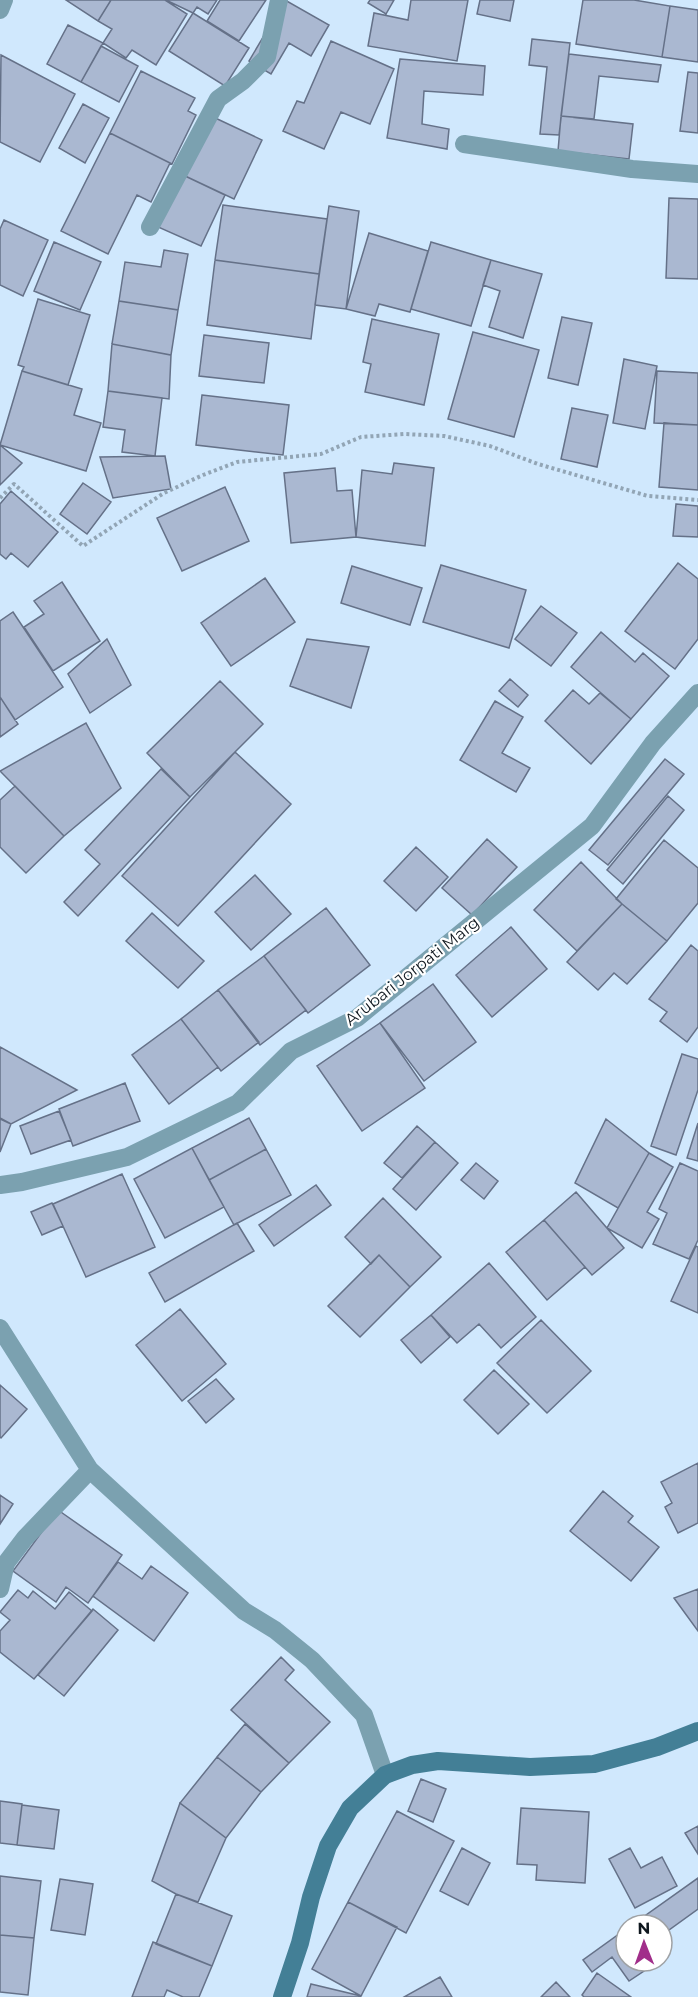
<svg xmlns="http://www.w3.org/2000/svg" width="698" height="1997" font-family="Montserrat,sans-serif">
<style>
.building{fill:#aab8d1;stroke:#657188;stroke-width:1.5}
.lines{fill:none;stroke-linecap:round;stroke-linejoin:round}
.path{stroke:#92a5b5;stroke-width:4;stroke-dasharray:3 3;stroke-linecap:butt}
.street{stroke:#7ba1b0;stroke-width:18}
.secondary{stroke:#437f96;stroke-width:18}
.labels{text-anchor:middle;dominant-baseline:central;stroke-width:4.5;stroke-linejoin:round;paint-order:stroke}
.street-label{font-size:16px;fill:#0f171e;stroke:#fff}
</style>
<rect width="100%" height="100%" fill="#d0e8fd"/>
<path class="building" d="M66,0H111L98,21Z
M111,0H165L187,14L156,65L132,50L126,58L103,43L112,29L98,21Z
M166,0H217L208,14L197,7L193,13Z
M220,0H266L239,41L207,21Z
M285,0L329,25L311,56L289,43L271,74L249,61Z
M370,0H394L386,14L368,3Z
M411,0H468L457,61L368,46L374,13L408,20Z
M480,0H514L510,21L477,14Z
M583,0H634L670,6L662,57L576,44Z
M670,6L698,10V62L662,57Z
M193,13L249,48L225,86L169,51Z
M68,25L103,43L81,82L47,64Z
M532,39L570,43L559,135L540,134L547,67L529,65Z
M331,41L394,69L370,124L341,112L324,149L283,131L297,101L304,103Z
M101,46L138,66L119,102L81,82Z
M569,54L661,65L658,82L599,76L594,119L561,116Z
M1,55L75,94L40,162L0,142Z
M400,59L485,66L483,95L424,91L422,124L449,129L447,149L387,138Z
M141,71L195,98L188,111L196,115L172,164L110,133Z
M688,72L698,73V133L680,131Z
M83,104L109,118L85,163L59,148Z
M211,116L262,140L234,199L183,175Z
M561,116L633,124L629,159L558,151Z
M110,133L170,163L151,202L137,195L108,254L61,231Z
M183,175L225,195L201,246L158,227Z
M669,198L698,199V279L666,278Z
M223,205L327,219L319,274L215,260Z
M329,206L359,211L346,309L315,305Z
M4,220L48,240L23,296L0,285V229Z
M369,233L428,251L410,312L379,304L375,316L346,309Z
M54,242L101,262L80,310L34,291Z
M431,242L491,260L471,326L411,309Z
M164,250L188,254L178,310L119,301L125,262L161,267Z
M215,260L319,274L311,339L207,325Z
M491,260L542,274L523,338L489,327L500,291L483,285Z
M38,299L90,315L68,385L22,371L24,367L18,365Z
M119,301L178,310L171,355L112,344Z
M562,317L592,323L578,385L548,378Z
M372,319L439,334L424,405L365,392L371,364L363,362Z
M473,332L539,350L514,437L448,419Z
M204,335L269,343L264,383L199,376Z
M112,344L171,355L169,399L108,391Z
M624,359L657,366L645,429L613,423Z
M22,371L82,389L74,415L101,423L86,471L0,445Z
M657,371L698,373V425L654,423Z
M108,391L162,398L155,456L122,452L125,430L103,427Z
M202,395L289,405L283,455L196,445Z
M572,408L608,415L597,467L561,459Z
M664,423L698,425V490L659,487Z
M0,445L22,463L0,485Z
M165,456L171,489L113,498L100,457Z
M394,463L434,468L425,546L356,537L362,470L392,474Z
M335,468L337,491L352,490L356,537L291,543L284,473Z
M83,483L111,502L87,534L60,514Z
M225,487L249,541L182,571L157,518Z
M11,491L58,532L28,567L11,553L6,559L0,554V504Z
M676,504L698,506V537L673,536Z
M678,563L698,579V639L675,669L625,631Z
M441,565L526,590L509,648L423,622Z
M352,566L422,588L410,625L341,603Z
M265,578L295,622L231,666L201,623Z
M62,582L100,641L53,671L24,627L44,614L34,601Z
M541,606L577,633L551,666L515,639Z
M13,612L63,687L15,720L0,697V621Z
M601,632L635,662L643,653L669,676L631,719L571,667Z
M107,639L131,685L90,713L68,674Z
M307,639L369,647L351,708L290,686Z
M510,679L528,695L518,707L499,691Z
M220,681L263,724L190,797L147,753Z
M573,690L589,704L600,693L631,719L591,764L545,721Z
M0,697L18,724L0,737Z
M495,701L523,717L502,753L530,768L516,792L460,760Z
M86,723L121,788L64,836L0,771Z
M235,752L291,804L178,926L122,876Z
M665,759L684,774L608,865L589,850Z
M161,769L190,797L78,916L64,902L100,864L85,850Z
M15,786L64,836L26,873L0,847V800Z
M668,796L684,810L623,884L607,870Z
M487,839L517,867L472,915L442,888Z
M664,840L698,868V903L667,941L616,899Z
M416,847L448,877L416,911L384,881Z
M581,862L622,904L577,951L534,910Z
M255,875L291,914L251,950L215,912Z
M622,904L667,941L627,984L614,973L598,990L567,962Z
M326,908L370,965L308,1013L264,956Z
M152,913L204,961L178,988L126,941Z
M511,927L547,969L492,1017L456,975Z
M691,945L698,951V1027L687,1042L660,1021L667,1012L649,999Z
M264,956L306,1010L260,1045L218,990Z
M433,984L476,1042L424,1081L380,1023Z
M218,990L259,1042L221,1071L181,1019Z
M181,1019L218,1067L169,1104L132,1055Z
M380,1023L425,1088L362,1131L317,1066Z
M0,1047L77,1090L11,1124L0,1118Z
M682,1054L698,1059V1090L676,1155L651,1146Z
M125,1083L140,1121L73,1146L59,1109Z
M59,1111L71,1140L31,1154L20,1126Z
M249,1118L266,1149L209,1180L192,1148Z
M0,1119L11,1124L0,1152Z
M606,1119L649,1153L618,1208L575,1183Z
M698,1123V1161L687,1158Z
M417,1126L435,1142L402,1178L384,1163Z
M435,1142L458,1163L416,1210L393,1189Z
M192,1148L224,1207L165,1238L134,1179Z
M266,1149L291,1195L234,1225L209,1180Z
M649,1153L673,1167L647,1212L659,1219L642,1248L607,1228Z
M476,1163L498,1181L484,1199L461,1180Z
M680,1163L698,1171V1240L689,1259L653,1244L667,1213L659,1209Z
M122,1174L155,1247L86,1277L53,1204Z
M316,1185L331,1205L274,1246L259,1225Z
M576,1192L624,1248L592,1275L544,1220Z
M383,1198L441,1257L410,1287L379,1255L371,1264L345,1237Z
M52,1203L63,1226L42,1235L31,1212Z
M544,1220L585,1267L547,1300L506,1252Z
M237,1223L254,1251L165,1302L149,1273Z
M696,1246L698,1247V1313L671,1301Z
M379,1255L410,1287L360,1337L328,1306Z
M489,1263L536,1317L501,1348L479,1324L457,1343L431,1315Z
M180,1309L226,1364L182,1401L136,1345Z
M431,1315L450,1337L421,1363L401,1340Z
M541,1320L591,1371L547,1413L497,1363Z
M494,1370L529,1404L498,1434L464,1400Z
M216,1379L234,1399L206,1423L188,1401Z
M0,1385L27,1409L1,1438L0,1437Z
M698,1463V1523L678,1533L665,1507L672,1503L661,1482Z
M603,1491L633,1516L628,1522L659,1547L631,1581L570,1531Z
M0,1495L13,1504L0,1524Z
M58,1510L122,1555L88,1603L66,1587L56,1602L13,1571Z
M118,1562L142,1579L151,1566L188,1593L154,1641L93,1596Z
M698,1589V1631L674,1598Z
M18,1590L28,1598L33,1591L55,1609L69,1592L92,1611L34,1679L0,1652V1631L10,1620L0,1612Z
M93,1609L118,1630L64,1696L38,1675Z
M281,1657L294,1670L285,1680L330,1722L289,1763L231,1710Z
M245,1724L289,1763L261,1792L217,1757Z
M217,1757L261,1792L226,1838L180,1803Z
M421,1779L446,1789L433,1822L408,1811Z
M0,1801L22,1804L17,1845L0,1843Z
M180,1803L226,1838L198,1902L176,1894L152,1881Z
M22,1805L59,1810L54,1849L17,1845Z
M521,1808L589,1812L585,1883L536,1880L537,1865L517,1864Z
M397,1811L454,1841L406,1933L348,1902Z
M698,1826V1854L685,1833Z
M462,1848L490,1863L468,1905L440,1891Z
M630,1848L641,1868L662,1857L677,1886L635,1908L609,1859Z
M0,1876L41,1881L34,1938L0,1935Z
M698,1878V1909L662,1935V1925H632Z
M60,1879L93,1884L85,1935L51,1930Z
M176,1894L232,1916L212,1966L156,1944Z
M348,1902L397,1927L361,1996L312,1969Z
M626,1929V1961H637L644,1971L629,1981L612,1957L592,1972L583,1960Z
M0,1935L34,1938L28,1995L0,1992Z
M153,1942L212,1966L199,1997H183L167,1990L164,1997H132Z
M597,1973L631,1997H584L582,1995Z
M440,1977L452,1997H404Z
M556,1982L570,1997H541Z
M311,1984L361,1996L360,1997H307Z"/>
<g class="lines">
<path class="path" d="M0,498L14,484L83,546L164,493L203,475L237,462L321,454L361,437L404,434L444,436L490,446L538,464L648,496L698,500"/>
<path class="street" d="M0,10L4,0
M464,144L632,169L698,174
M150,227L218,99L243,81L267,57L279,0
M0,1185L22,1182L127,1157L238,1103L291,1051L357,1018L592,826L653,743L698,693
M0,1328L90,1470L244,1611L275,1630L312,1660L364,1715L385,1775
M0,1589L6,1563L25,1538L90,1470"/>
<path class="secondary" d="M282,1997L300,1943L311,1897L328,1846L350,1808L385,1775L412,1765L438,1761L530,1767L594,1764L657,1747L698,1731"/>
</g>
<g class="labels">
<g class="street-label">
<text transform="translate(412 971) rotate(-38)">Arubari Jorpati Marg</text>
</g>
</g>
<g transform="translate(644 1943) rotate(359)"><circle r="28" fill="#ffffff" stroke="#9fa2a5" stroke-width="1.5"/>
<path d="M0-4.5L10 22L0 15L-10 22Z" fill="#a12e8a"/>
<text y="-9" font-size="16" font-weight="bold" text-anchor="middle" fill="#0f171e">N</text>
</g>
</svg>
